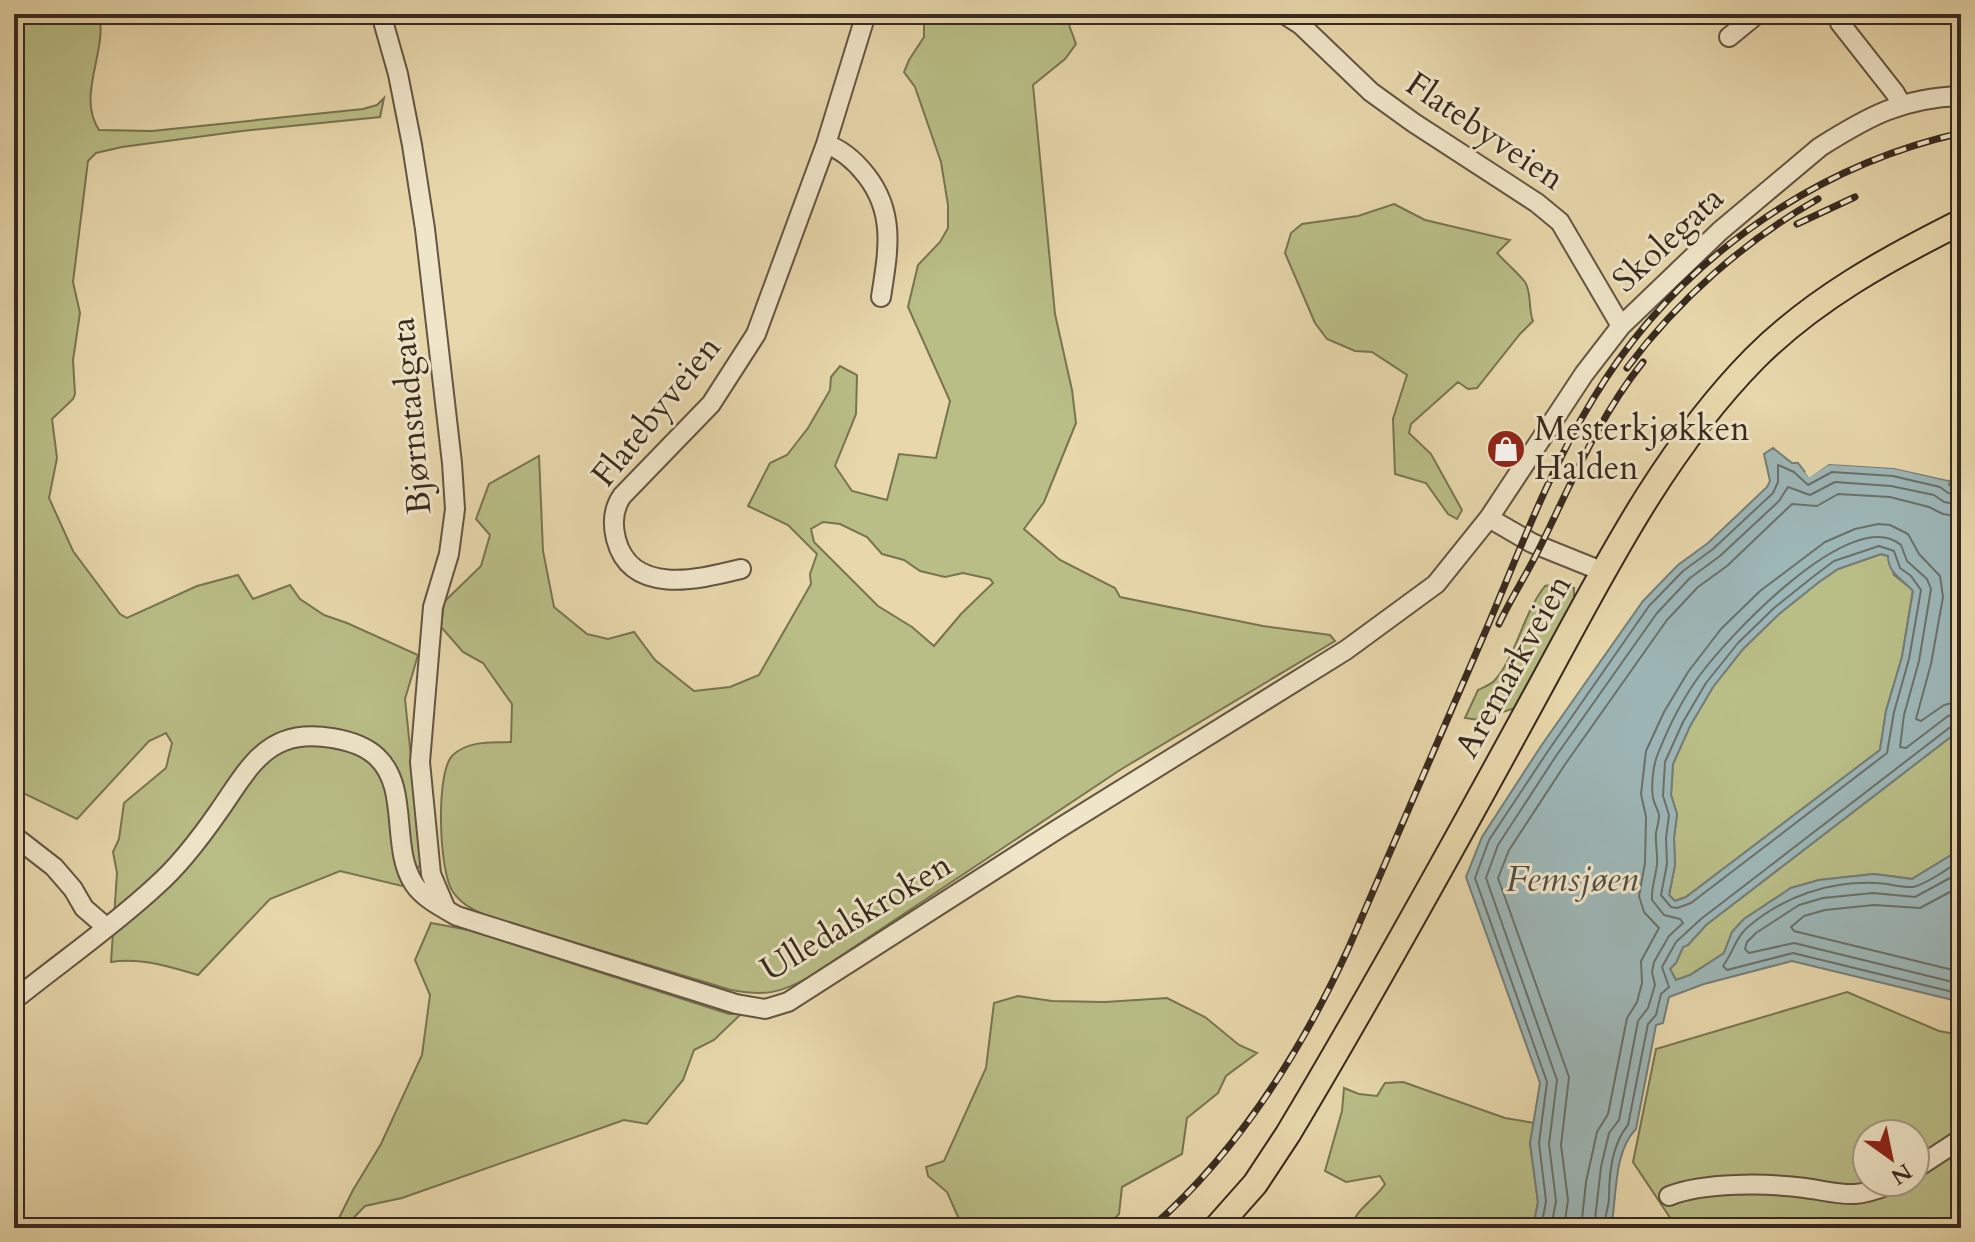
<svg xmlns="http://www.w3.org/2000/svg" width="1975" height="1242" font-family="Cardo,serif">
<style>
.green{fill:#b9bd86;stroke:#787452;stroke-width:2;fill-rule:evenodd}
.water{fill:#9db6b6;stroke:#757e7a;stroke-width:2;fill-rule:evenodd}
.pier{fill:#e7d7ab}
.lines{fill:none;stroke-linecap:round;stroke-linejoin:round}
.shore{stroke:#6a706a;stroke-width:2}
.minor-casing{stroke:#645542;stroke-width:22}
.major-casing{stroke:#382a1f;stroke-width:28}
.minor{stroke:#efe5c8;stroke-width:18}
.major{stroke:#e7d7ab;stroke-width:24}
.rail-casing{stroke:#382a1f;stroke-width:7}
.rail{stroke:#efe5c8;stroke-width:4;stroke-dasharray:12;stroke-linecap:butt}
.labels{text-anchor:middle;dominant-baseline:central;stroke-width:6;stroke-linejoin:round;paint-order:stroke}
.street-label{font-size:34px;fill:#382a1f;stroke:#efe5c8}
.poi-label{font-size:34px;fill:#382a1f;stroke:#efe5c8;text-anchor:start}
.water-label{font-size:36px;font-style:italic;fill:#514d45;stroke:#efe5c8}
</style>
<rect width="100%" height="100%" fill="#e7d7ab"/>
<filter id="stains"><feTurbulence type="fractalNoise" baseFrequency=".0025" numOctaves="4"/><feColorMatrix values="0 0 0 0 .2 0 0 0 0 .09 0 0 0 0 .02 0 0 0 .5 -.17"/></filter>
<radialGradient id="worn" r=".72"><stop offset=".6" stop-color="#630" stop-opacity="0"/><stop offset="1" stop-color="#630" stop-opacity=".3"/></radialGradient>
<path class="green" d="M14,14H99C108,51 76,95 99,130L152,131L363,109L377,105L384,98L380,117L242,131L122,147L96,153L88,161L73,282L80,313L73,360L75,394L73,399L52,419L57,458L49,498L73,551L120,614L127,618L197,586L238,575L253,599L290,585L300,599L324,615L347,623L418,655L405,699L422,863L402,886L340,871L270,899L198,975C170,967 141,957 111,962L117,873L113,852L119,839L124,803L166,768L172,743L166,733L149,741L77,819L25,794L14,784Z
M924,14H1065L1076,44L1065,59L1033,85L1055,314L1072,390L1076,423L1044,502L1024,529L1060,560L1115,588L1120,597L1263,626L1330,635L1335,641L1120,770L809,977C779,994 764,996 731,990L487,916C474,910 462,905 453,892C439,873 435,771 453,755C469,740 492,743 511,742L512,704L483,663L463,652L441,627L444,602L481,566L490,535L476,519L489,484L539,456L543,551L554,607L587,634L608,639L634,632L655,660L694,691L730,687L759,675L811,584L810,574L817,554L788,525L748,506L770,463L787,455L808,428L830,390L831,377L840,366L857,375L856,414L835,466L852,491L887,500L899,454L936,458L950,401L908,307L918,265L940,242L948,228V205L941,162L915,87L904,72L909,60L924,37ZM823,522L840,524L867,537L882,554L904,560L920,571L945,577L963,573L990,579L993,583L961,614L934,646L912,627L878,606L814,542L811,529Z
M1394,204L1425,220L1510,240L1497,253C1504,261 1520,275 1525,282C1532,293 1528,309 1533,321L1520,334L1477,388L1468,389L1458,382L1411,424L1409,433L1431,454L1462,510L1457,519L1448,514L1426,483L1395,474L1393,419L1407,375L1372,352L1355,351L1327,339L1315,323L1285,253L1291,233L1302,224L1358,216Z
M1881,554L1888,556L1894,575L1913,590L1902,657L1886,711L1880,750L1686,897L1675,901L1669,895L1675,865L1674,838L1677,814L1671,795L1673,764L1690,726L1713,687L1743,649L1779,614L1819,582L1838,569Z
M1563,583L1574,588V607L1518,707L1479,720L1465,718L1478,690C1484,687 1490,685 1494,681C1517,656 1522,615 1545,586Z
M1961,729V849L1912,879L1874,874L1819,880L1791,888L1744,919L1732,932L1724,953L1690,975L1676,980L1670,969L1676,963L1683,947L1688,945L1706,925Z
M431,923L469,930L729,1014H741L714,1040L694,1050L683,1080L647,1124L624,1120L402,1198L365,1206L344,1228H334L353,1190L381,1144L422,1055L430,995L415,960Z
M1847,992L1939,1031L1961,1035V1228H1677L1633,1162L1656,1049ZM1867,1134H1915V1182H1867Z
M1018,996L1052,1001L1105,1002L1167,998L1205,1017L1239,1045L1257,1053L1226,1076L1218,1093L1187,1118L1182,1154L1122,1187L1119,1214L1105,1228H963L947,1192L928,1176L926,1167L944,1161L986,1068L994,1003Z
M1403,1082L1505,1118L1535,1123L1530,1143L1538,1202L1533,1228H1351C1355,1209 1375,1200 1385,1184L1380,1176L1346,1182L1325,1171L1342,1111L1344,1088L1359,1094L1377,1096L1385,1083Z"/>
<path class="water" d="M1773,448L1792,463H1798L1809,477L1829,464L1894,468L1950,481L1949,485L1961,488V729L1706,925L1688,945L1683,947L1676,963L1670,969L1676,980L1690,975L1724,953L1732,932L1744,919L1791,888L1819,880L1874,874L1912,879L1961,849V1002L1792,961L1704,984L1669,997L1663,1023L1656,1025L1636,1129C1613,1152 1617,1198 1611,1228H1533L1538,1202L1530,1143L1540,1083L1466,877L1482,837L1541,746L1643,601L1678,565L1708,543L1767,487L1770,481L1764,454ZM1881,554L1888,556C1888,574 1903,579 1913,591L1902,657L1886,711L1880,750L1686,897L1675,901L1669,895L1675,865L1674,838L1677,814L1671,795L1673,764L1690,726L1713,687L1743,649L1779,614L1819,582L1838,569Z"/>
<path class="pier" d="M1829,460L1895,464L1949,477L1948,480L1894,468L1829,464L1809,478L1805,472Z"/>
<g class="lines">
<path class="shore" d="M1879,546L1894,551L1900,568L1911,576L1921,590L1909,659L1894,712L1887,753L1691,903L1677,908L1671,907L1661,895L1667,864L1666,838L1669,815L1663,796L1665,762L1683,722L1706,683L1738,643L1774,608L1814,576L1834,561Z
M1961,859C1952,867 1924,885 1913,887C1901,888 1887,883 1876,883C1829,881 1785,896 1749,926C1736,936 1733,953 1723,966L1727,970L1793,953L1961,994
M1961,872L1915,897L1873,893L1823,898L1799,905L1756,933L1747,942L1745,949L1749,953L1794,943L1961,984
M1961,886L1920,908L1874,905L1825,910L1804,916L1791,927L1794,931L1961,972
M1541,1228L1546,1201L1539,1143L1547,1082L1475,878L1489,840L1548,751L1649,606L1683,571L1713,549L1773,493L1778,482V465L1794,472L1808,485L1832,472L1893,476L1940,487L1948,493L1961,495
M1551,1228L1556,1201L1549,1144L1557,1080L1486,878L1498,845L1556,756L1657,613L1690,578L1720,556L1779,501L1788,487L1810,495L1835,482L1891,486L1934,495L1944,502L1961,505
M1564,1228L1568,1200L1561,1145L1569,1077L1498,878L1509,850L1566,763L1667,620L1698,587L1727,566L1792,504L1817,506L1838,494L1890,497L1929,507L1943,514L1961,517
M1581,1228L1586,1182L1597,1132L1608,1114L1627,1018L1637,1002L1642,983L1641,961L1659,928L1644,912L1639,896L1645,863L1646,817L1641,794L1646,751L1664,712L1688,672L1721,629L1760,591L1825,542L1855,529L1878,524L1890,525L1908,534L1919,554L1940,576L1943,597L1931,664L1916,719L1921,721L1944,705L1961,701
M1594,1228L1601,1167L1609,1133L1619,1120L1638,1021L1648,1008L1655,985L1652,972L1654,962L1669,936L1683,923L1680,919L1664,915L1652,900C1651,887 1656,876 1657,864C1658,854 1655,843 1656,833C1657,828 1659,821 1659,815C1658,809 1654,804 1653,798C1651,786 1653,767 1657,756C1668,728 1682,699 1700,675C1727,638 1852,503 1901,545L1907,561L1927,579L1931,589L1919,661L1904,715L1900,747L1906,748L1948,716L1961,713
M1604,1228C1604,1218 1609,1207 1609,1197C1609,1172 1612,1144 1628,1125L1648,1024L1656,1015L1661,994L1669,987L1662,967L1676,942L1701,919L1953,725L1961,723"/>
<g class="minor-casing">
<path id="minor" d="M381,14L398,74L412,145L425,229L452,463L455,509L449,554L433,607L420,762L431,874L445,907
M1284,14L1301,25L1371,92L1414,123L1537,203L1560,222L1621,326
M1838,14L1840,23L1895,93L1901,104
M1729,37L1757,14
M826,144C843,150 855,161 866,175C896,213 888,252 881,297
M1489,518L1532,543L1604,572
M741,569C700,579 631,597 616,539C612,523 613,509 622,496L711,404L756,334L826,144L866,14
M14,836L54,867L73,889L84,908L106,927
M14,1000C61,962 112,927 156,886C180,865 201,837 219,811C237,786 254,752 284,741C310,731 357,738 377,757C410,788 390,848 414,884C423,898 443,908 457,916L736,1004L765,1009L788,1002L1058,829L1346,650L1436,584L1489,518L1584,374L1621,326L1720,231L1820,147C1869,116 1902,98 1961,96
M1915,1169L1961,1139
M1669,1196C1704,1182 1767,1183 1805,1188C1821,1190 1839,1195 1855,1194C1870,1193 1883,1187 1897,1182"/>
</g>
<g class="major-casing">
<path id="major" d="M1216,1228L1255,1184L1288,1134C1373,992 1453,847 1532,702C1597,584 1659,455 1755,358C1814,299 1887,259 1961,222"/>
</g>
<use href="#minor" class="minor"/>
<use href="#major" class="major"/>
<g class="rail-casing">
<path id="rail" d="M1797,224L1855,197
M1627,368C1678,300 1744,241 1818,199
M1499,624C1511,598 1527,574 1539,549C1571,484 1598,418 1643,362
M1151,1228C1239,1151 1301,1052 1349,947C1395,841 1440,735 1486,630C1519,552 1549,471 1593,399C1673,265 1809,167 1961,133"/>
</g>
<use href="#rail" class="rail"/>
</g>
<defs>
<g id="shop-disc" transform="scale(2)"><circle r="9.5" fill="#8f2418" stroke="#efe5c8"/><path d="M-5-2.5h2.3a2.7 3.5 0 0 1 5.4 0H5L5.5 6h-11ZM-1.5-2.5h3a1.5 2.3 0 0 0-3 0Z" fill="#fff"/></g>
</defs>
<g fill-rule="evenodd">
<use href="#shop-disc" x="1506" y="449"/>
</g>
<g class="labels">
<g class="street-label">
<text transform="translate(1485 131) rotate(34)">Flatebyveien</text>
<text transform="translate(1668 239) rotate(-43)">Skolegata</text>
<text transform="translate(656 411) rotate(-51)">Flatebyveien</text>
<text transform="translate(411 416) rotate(-95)">Bjørnstadgata</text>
<text transform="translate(1513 666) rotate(-61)">Aremarkveien</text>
<text transform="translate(856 917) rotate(-31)">Ulledalskroken</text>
</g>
<g class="poi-label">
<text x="1534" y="429">Mesterkjøkken<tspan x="1534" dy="39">Halden</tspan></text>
</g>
<g class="water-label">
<text x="1572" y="879">Femsjøen</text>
</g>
</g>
<rect width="1975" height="1242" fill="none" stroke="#e7d7ab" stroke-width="48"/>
<rect x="16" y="16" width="1943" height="1210" fill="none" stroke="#382a1f" stroke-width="4"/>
<rect x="24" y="24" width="1927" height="1194" fill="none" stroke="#382a1f" stroke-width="2"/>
<g transform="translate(1891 1158) rotate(147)"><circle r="38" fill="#efe5c8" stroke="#a69a84" stroke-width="2"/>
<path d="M0-6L14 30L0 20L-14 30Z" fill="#8f2418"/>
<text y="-12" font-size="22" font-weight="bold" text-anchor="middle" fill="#382a1f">N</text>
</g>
<rect width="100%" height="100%" filter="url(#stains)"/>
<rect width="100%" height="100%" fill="url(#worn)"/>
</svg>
